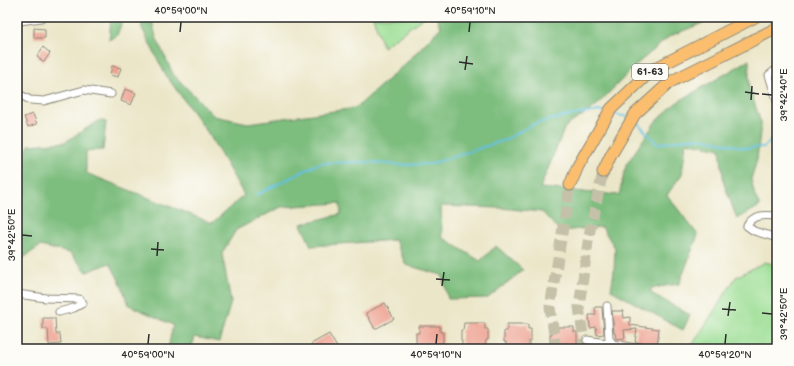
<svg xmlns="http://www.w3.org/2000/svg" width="794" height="366" font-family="'Balsamiq Sans',sans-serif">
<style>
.green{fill:#9cde94;stroke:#648460}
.forest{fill:#7dbd7e;stroke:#547454}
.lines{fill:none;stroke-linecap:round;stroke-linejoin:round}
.stream{stroke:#62c1e0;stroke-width:2}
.building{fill:#eea292}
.primary-tunnel{stroke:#c5c1a9;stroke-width:11;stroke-dasharray:11 5.5;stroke-linecap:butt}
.street-casing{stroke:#8b887a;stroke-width:9}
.primary-casing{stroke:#8b887a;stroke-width:13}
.street{stroke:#fff;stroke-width:7}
.primary{stroke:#fabe6e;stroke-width:11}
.ticks{fill:none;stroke:#2b2b2b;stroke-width:1.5}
.labels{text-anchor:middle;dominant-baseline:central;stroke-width:3.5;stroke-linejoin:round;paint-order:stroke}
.shield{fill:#fdfcf7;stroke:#6a6a68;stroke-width:1}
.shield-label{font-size:10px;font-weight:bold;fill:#2b2b2b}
.neatline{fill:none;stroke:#2b2b2b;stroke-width:1.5}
.ticks-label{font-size:10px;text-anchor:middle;fill:#2b2b2b}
</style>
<rect width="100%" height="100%" fill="#fdfcf7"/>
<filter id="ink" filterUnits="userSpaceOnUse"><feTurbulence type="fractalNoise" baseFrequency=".025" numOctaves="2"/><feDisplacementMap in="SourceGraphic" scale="8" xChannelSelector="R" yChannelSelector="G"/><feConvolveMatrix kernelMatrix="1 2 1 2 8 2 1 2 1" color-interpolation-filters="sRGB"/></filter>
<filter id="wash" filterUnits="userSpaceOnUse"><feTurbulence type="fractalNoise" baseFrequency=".012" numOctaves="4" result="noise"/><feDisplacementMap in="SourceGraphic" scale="16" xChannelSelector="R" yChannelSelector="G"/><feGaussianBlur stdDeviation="0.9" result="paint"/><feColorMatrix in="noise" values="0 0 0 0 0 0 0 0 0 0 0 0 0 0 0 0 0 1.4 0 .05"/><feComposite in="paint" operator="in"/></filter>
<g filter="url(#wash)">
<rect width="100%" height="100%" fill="#ebe6c8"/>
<path class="green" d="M373,17H424L383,47Z
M765,262L777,265V349H690L691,347L736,277Z"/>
<path class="forest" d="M111,17H124L117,35L109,40Z
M140,17H151L156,37L173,74L214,116L248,123L356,108L406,63L441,27L436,17H718L670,36L637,64L596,106L565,127L540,188L619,195L626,165L656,121L676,103L749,60V87L761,123L757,160L751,179L755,196L760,206L737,219L724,184L720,149L686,142L682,174L667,195L698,235L679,284L651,288V293L690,315L683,330L611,290L614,271L615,248L602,227L560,231L542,212L500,208L441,206L442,237L480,261L496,246L523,270L488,298L448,299L442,275L406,265L395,240L311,246L301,224L341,214L340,203L281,207L236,230L222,253L231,302L219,342L195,337L191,349H168L173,325L129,305L120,282L110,263L87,272L70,253L40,246L22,259L17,264V160L22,161L29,145L65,142L100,120L106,122L103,150L86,151V173L212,223L244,195L210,136L165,74L142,28Z"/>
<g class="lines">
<path class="stream" d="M612,114L629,117
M636,121L657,144L692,138L706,139L745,148L764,147L777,135
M256,195L320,163L367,162L399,165L431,164L505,140L533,124L567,116L600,111L606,112"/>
</g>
<g id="blocks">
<path class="building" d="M34,28L45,29V38H34Z
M43,47L50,53L44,62L37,57Z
M112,66L121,68L118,77L110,75Z
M125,89L136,93L131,105L121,101Z
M33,114L37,124L28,127L24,117Z
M385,303L394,319L375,329L366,313Z
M595,307H602L604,334L597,335L596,327L590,328L589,315H596Z
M612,311H623L624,318L630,317V325L659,329L657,345L635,342L637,329L624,330L625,338L616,339L615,333H614Z
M43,318H55L56,334H60L61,344L49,345L48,329H43Z
M464,323H485V329H488V340H486L485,347H462V341H461V330H463Z
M507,324H528V329H531V341H529V348H506V342H504V331H507Z
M419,326H440V332H443V343H441V349H418V344H416V333H419Z
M552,327H574V332H577V344H575L574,349H551V344H550V334H552Z
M329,334L338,349H314L311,344Z"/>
</g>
</g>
<g filter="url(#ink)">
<use href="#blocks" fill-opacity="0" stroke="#8b887a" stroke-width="1"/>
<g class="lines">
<path class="primary-tunnel" d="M556,349L550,307L570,185
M585,349L579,307L589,235L603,172"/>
<g class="street-casing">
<path id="street" d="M17,20L20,21L41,18
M777,69L769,75L777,101
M17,93L30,100L44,101L84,90L111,94
M777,216C765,215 753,214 747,226L754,231L777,238
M17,294L46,298L79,299L83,303L74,308L59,312
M607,306L609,339L614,345
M587,340C606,343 624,346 643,349"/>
</g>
<g class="primary-casing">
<path id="primary" d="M603,172L611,155L635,114L670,82L714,60L777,28
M570,185L578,166L611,109L652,70L755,17"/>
</g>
<use href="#street" class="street"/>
<use href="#primary" class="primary"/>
</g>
</g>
<path class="ticks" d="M180,32L181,22M469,32L470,22M459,62L473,64M465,70L467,56M745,92L759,94M762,94L772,95M751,100L752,86M22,235L32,236M151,249L164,250M157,256L158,242M436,279L450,280M442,286L444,272M722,309L736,310M762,313L772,314M728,316L730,302M148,344L149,334M436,344L437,334M725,344L726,334"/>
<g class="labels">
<rect class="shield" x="632" y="64" width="36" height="16" rx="3"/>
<g class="shield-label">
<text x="650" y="72">61-63</text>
</g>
</g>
<rect width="794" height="366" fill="none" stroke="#fdfcf7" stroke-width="44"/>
<rect x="22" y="22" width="750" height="322" class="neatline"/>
<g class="ticks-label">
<text x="181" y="14">40°59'00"N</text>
<text x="470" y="14">40°59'10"N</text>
<text transform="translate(783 95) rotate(-90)" y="4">39°42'40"E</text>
<text transform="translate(11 235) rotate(-90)" y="4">39°42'50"E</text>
<text transform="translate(783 314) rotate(-90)" y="4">39°42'50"E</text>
<text x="148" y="358">40°59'00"N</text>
<text x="436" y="358">40°59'10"N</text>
<text x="725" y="358">40°59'20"N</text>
</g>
</svg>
